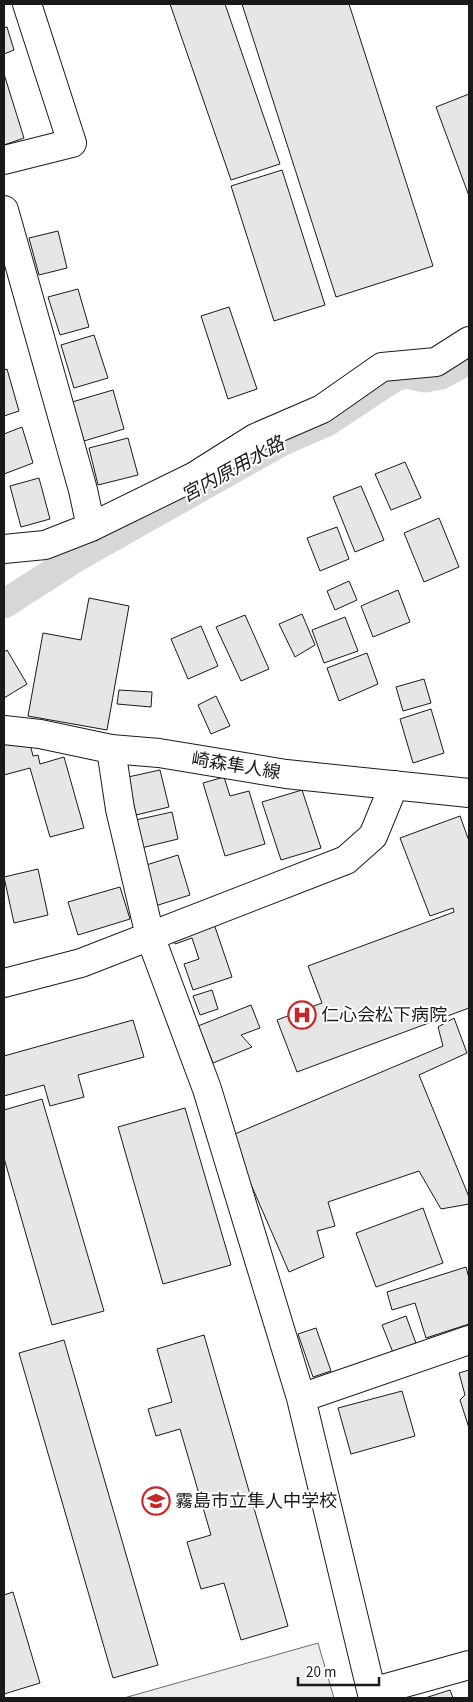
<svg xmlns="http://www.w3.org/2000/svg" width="473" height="1702" font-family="'Source Sans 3','Noto Sans JP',sans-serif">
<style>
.built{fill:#ededed;stroke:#6a6a6a}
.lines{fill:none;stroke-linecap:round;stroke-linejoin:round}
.canal{stroke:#d7d7d7;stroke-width:29}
.building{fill:#e6e6e6;stroke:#1a1a1a}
.minor-casing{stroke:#1a1a1a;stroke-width:30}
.major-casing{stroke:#1a1a1a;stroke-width:30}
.minor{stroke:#fff;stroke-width:28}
.major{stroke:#fff;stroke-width:28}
.labels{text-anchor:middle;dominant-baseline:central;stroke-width:4;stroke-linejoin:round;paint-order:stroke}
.street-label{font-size:18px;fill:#1a1a1a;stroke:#fff}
.poi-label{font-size:18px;fill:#1a1a1a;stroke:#fff;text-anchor:start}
.water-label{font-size:19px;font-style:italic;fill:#1a1a1a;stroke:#fff}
</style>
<rect width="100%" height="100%" fill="#fff"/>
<path class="built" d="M318,1643L334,1698H124Z"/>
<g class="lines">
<path class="canal" d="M4,604L77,557L281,442L327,422L395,377L406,374L425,378L441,375L469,360"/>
</g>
<path class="building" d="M170,4H225L280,164L231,180Z
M242,4H349L433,266L336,297Z
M7,27L14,50L4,54V28Z
M4,74L24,138L4,145Z
M469,94V196L436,107Z
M282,170L325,305L274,321L231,186Z
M58,231L67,268L39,275L29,238Z
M78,289L89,327L60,335L48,297Z
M229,307L257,389L228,399L201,316Z
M94,335L108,378L74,388L61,345Z
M7,369L19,411L4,416V370Z
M113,390L124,429L84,441L72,402Z
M22,427L33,463L4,474V434Z
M128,438L138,475L98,485L89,448Z
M405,462L421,498L391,510L375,474Z
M39,478L50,519L21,527L10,486Z
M361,486L384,540L355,552L333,497Z
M439,518L459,567L424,582L404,533Z
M337,527L349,559L320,571L307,538Z
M349,581L357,600L335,610L327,591Z
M398,590L410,622L373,637L361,606Z
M89,598L129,606L107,730L28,716L43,633L81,640Z
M302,614L315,645L295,657L279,624Z
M245,615L269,669L241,681L216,627Z
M345,617L358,651L324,663L312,630Z
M201,626L218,666L188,679L171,639Z
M7,650L27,684L4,698V652Z
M367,653L378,684L339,701L327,668Z
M424,679L431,703L403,711L396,687Z
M119,690L152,692L151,707L117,704Z
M216,696L230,726L211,734L198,705Z
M431,709L444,753L413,763L400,719Z
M4,741L30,744L33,756L38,755L40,764L64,757L84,828L50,837L30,768L4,775Z
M160,770L169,807L136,815L128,777Z
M224,777L230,796L249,791L265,844L225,856L203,783Z
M302,790L321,848L281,860L262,802Z
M172,812L178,839L137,849L131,821Z
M460,816L469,841V1008L297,1072L277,1020L322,1003L308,966L454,912L453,908L430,916L400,838Z
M178,855L190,895L152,907L140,867Z
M38,869L48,915L14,923L4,877Z
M120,887L130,919L78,935L68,902Z
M213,921L232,977L193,990L184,964L199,959L192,938L175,944L172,935Z
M212,990L218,1009L200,1015L193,996Z
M251,1005L260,1028L241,1035L252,1047L213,1063L198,1026Z
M454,1018L467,1053L419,1075L469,1197V1204L441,1209L419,1171L328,1202L335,1226L317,1231L324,1257L289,1272L230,1136L443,1046L438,1027Z
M133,1020L144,1057L78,1075L84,1097L50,1106L44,1085L4,1096V1056Z
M42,1099L104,1311L52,1325L4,1158V1110Z
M185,1108L231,1265L163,1284L118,1127Z
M423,1208L443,1263L376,1287L356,1233Z
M466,1267L469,1278V1324L426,1338L415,1303L392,1310L387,1292Z
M406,1316L417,1346L394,1355L382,1325Z
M316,1328L331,1371L313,1377L298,1334Z
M204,1335L288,1626L241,1640L224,1583L201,1589L187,1542L211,1535L180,1429L156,1436L148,1409L172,1402L157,1349Z
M64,1340L158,1665L113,1678L19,1353Z
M469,1370V1428L460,1400L465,1395L459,1373Z
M402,1391L415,1436L351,1454L338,1408Z
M13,1592L40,1683L4,1694V1595Z
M450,1690L453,1698H425Z"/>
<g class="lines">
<g class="minor-casing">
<path id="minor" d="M4,160L72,143L27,4
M4,210L83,490L91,527
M4,549L45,545L91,527L195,476L255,438L322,409L382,367L436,362L469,341
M111,749L120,809L150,936L207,1089L301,1398L373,1698
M4,983L81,963L346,860L373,836L394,785
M301,1398L469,1340
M372,1692L469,1665"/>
</g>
<g class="major-casing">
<path id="major" d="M4,730L40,734L111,749L159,753L286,774L469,793"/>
</g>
<use href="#minor" class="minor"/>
<use href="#major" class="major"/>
</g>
<defs>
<g id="hospital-ring" transform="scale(1.4375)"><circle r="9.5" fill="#fff" stroke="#c62828" stroke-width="1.5"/><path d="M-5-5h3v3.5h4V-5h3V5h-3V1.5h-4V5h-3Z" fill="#c62828"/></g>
<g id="school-ring" transform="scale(1.4375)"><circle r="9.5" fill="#fff" stroke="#c62828" stroke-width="1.5"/><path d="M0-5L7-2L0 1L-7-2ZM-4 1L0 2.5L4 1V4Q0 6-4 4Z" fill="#c62828"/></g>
</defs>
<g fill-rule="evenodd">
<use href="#hospital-ring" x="302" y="1015"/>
<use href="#school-ring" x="156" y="1501"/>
</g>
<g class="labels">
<g class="street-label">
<text transform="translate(236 766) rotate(9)">崎森隼人線</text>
</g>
<g class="poi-label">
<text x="321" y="1015">仁心会松下病院</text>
<text x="175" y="1501">霧島市立隼人中学校</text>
</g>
<g class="water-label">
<text transform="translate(233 470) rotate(-29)">宮内原用水路</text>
</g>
</g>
<rect width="473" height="1702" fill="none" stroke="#1a1a1a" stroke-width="10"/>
<path d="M298 1677v8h81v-8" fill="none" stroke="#1a1a1a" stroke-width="2.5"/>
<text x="306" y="1677" font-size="15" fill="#1a1a1a" stroke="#ffffff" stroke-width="4" paint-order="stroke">20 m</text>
</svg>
